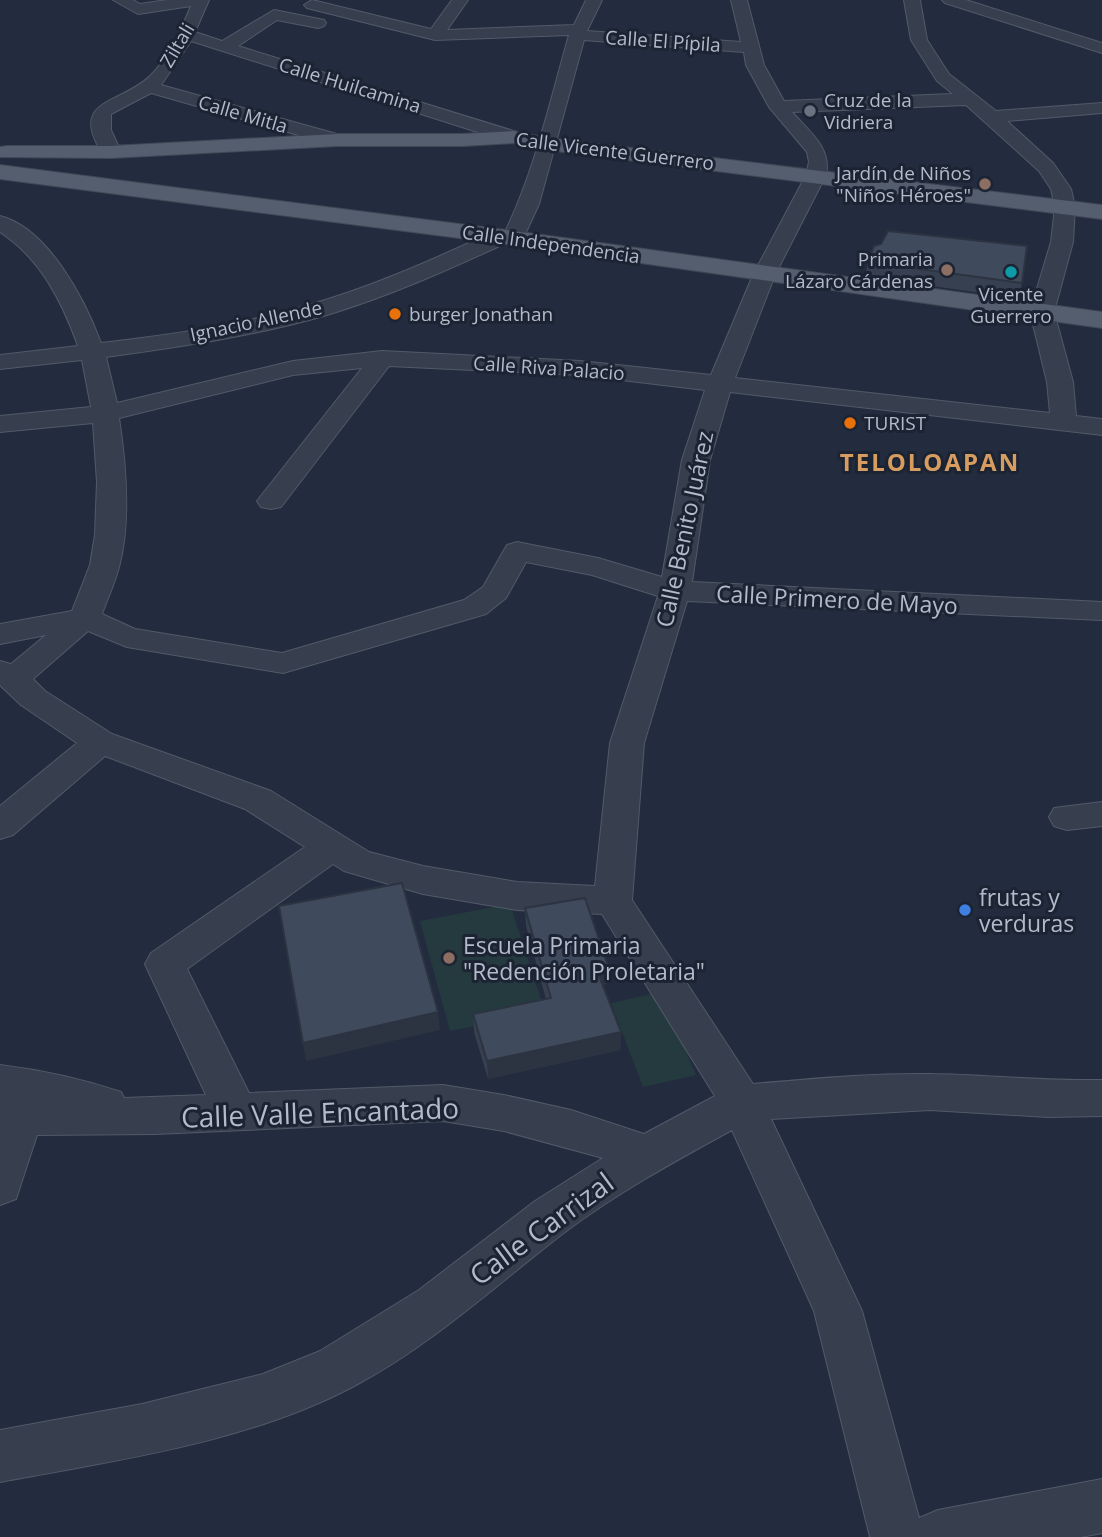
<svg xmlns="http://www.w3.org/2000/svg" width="1102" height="1537" font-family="'Open Sans',sans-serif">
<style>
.green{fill:#253a3f}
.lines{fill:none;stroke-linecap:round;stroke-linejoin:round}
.minor-casing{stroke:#525a69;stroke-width:2}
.major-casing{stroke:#404857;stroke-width:2}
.minor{fill:#373f4e;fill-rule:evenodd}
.major{fill:#555e6e;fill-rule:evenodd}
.wall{fill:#364050}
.shaded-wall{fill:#2c3441}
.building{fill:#3f4a5d;stroke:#2c3441;stroke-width:2}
.worship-dot{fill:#6b7280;stroke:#1c2433;stroke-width:2.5}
.education-dot{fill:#8d6e63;stroke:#1c2433;stroke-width:2.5}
.culture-dot{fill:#0f9aa8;stroke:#1c2433;stroke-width:2.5}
.food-dot{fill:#e8710a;stroke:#1c2433;stroke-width:2.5}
.shop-dot{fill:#3f7fe0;stroke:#1c2433;stroke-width:2.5}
.labels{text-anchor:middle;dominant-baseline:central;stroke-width:6;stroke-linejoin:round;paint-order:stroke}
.far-street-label{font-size:19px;fill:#b3bac9;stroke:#1c2433}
.far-poi-label{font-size:19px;fill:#b3bac9;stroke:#1c2433;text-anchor:start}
.street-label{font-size:23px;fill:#b3bac9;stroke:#1c2433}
.poi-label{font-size:23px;fill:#b3bac9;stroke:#1c2433;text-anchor:start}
.far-district-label{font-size:24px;font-weight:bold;letter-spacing:2px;fill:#d79d60;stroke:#1c2433}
.near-street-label{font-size:28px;fill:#b3bac9;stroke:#1c2433}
</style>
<rect width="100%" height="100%" fill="#232c3e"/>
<path class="green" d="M510,904L545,1012L450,1031L420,921Z
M661,992L696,1075L643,1087L611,1003Z"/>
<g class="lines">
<g class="minor-casing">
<path id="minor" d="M113,0H133L140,4L167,0H209L195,32L222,41L274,10L324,20L326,23L324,26L318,28L277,20L238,46L520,133L522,137L520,141H506L191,41L161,85L344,136L346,140L337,146L151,93L111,114V130L121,152L111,158L104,156C66,98 121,105 150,76C169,58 181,30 191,6L138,14Z
M312,0L431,29L452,0H468L447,30L574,25L586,0H602L587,31L741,42L731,0H747L764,65L784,101L953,94L937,81L911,40L904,0H920L927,40L949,74L996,111L1102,103V113L1007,121L1053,163L1071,189L1075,207L1073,242L1054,312L1073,382L1076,416L1102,419V435L730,392L710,460L692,582L1102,602V620L687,601L644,743L632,900L753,1084C812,1079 871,1073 930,1074C988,1075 1044,1081 1102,1080V1116L1048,1117L930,1110L771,1119L862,1311L919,1518L938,1510L1102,1479V1533L1081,1537H870L814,1311L732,1130C675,1161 617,1193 565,1232C497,1284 433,1344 356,1385C250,1442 118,1460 0,1482V1430L142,1404L263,1374L320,1351L419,1290L535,1201L603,1158L504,1131L443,1121L155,1134L37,1135L16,1199L0,1205V1065C41,1070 82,1079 121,1092L124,1098L206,1095L145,964L151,953L305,847L245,809L105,756L13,835L0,839V806L77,743L21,705L0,685V661L11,664L46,635L0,644V624L72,611L90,565L95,535L97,482L93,423L0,432V416L91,407L82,360L0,369V355L78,346C62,301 40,258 0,232V216C48,228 85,300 101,343C170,335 239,325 305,306C370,288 432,260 493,232H505C535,170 550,101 569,35L435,40L307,8L304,5ZM584,40L744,52L746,65L769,107L807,152L809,162L806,175L753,275L711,375L580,361L382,351L293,361L117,403L106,357C180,347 255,336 327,315C389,296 448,270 506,243H521L539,204ZM966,105L1039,171L1051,189L1055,207L1051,242L1030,312L1047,382L1050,413L735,378L775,275L826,175C832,148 809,131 792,112ZM389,366L580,375L705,390L682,460L662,577L598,558L517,542L507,545L483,587L464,600L282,653L135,629L102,614C108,597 116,581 120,563C131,518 126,464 119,418L293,375L362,368L257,501L261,507L271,509L281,507ZM526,562L592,575L658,596L610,743L595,886L517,882L423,866L369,852L271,791L112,734L45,691L33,679L88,631L127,647L283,673L486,614L506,598ZM333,864L344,871L423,894L517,910L602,914L715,1096L644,1134L571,1110L504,1095L443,1085L249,1093L187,969Z
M942,0H966L1102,43V53L945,3Z
M1102,802V826L1067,830L1054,826L1049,817L1054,808Z"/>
</g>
<g class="major-casing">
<path id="major" d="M513,131L548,138L1102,205V219L548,150L513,143L463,146H337L111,158L0,157V147L7,146H111L337,134H463Z
M0,165L513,231L1102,312V328L513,245L0,179Z"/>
</g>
<use href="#minor" class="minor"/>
<use href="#major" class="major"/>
</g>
<path class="wall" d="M868,262L1022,283L1019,298L865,277Z
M525,908L607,984L603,985L621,1032L620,1050L488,1079L474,1032L473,1014L546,999L526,926Z"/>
<path class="shaded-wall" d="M608,966L607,984L596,986V968Z
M438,1012L440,1030L306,1061L303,1043Z
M621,1032L620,1050L488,1079L487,1061Z"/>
<path class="building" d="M888,231L1027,246L1022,283L868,262L874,246L881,244Z
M402,883L438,1012L303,1043L279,906Z
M585,898L608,966L596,968L621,1032L487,1061L473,1014L551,998L525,908Z"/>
<circle class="worship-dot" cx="810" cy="111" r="7"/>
<g class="education-dot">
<circle cx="985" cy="184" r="7"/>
<circle cx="947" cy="270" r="7"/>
<circle cx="449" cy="958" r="7"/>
</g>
<circle class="culture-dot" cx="1011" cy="272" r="7"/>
<g class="food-dot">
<circle cx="395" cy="314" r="7"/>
<circle cx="850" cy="423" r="7"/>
</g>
<circle class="shop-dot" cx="965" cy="910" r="7"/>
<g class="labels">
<g class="far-street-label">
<text transform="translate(663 41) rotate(4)">Calle El Pípila</text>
<text transform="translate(177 45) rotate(-59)">Ziltali</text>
<text transform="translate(350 85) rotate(17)">Calle Huilcamina</text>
<text transform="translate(243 114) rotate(16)">Calle Mitla</text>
<text transform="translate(615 151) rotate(7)">Calle Vicente Guerrero</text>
<text transform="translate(551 244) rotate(8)">Calle Independencia</text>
<text transform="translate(256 321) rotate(-12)">Ignacio Allende</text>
<text transform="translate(549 368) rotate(4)">Calle Riva Palacio</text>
</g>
<g class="far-poi-label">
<text x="824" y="100">Cruz de la<tspan x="824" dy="22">Vidriera</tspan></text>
<text x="971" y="173" text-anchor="end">Jardín de Niños<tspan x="971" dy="22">"Niños Héroes"</tspan></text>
<text x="933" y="259" text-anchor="end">Primaria<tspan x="933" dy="22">Lázaro Cárdenas</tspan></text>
<text x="1011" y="294" text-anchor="middle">Vicente<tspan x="1011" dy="22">Guerrero</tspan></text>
<text x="409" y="314">burger Jonathan</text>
<text x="864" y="423">TURIST</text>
</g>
<g class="street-label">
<text transform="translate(684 529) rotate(-78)">Calle Benito Juárez</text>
<text transform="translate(837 599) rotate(3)">Calle Primero de Mayo</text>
</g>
<g class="poi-label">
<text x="979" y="897">frutas y<tspan x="979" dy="26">verduras</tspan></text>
<text x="463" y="945">Escuela Primaria<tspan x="463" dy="26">"Redención Proletaria"</tspan></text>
</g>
<g class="far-district-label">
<text x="930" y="461">TELOLOAPAN</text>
</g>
<g class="near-street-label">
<text transform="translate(320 1112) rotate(-2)">Calle Valle Encantado</text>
<text transform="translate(541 1228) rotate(-36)">Calle Carrizal</text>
</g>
</g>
</svg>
